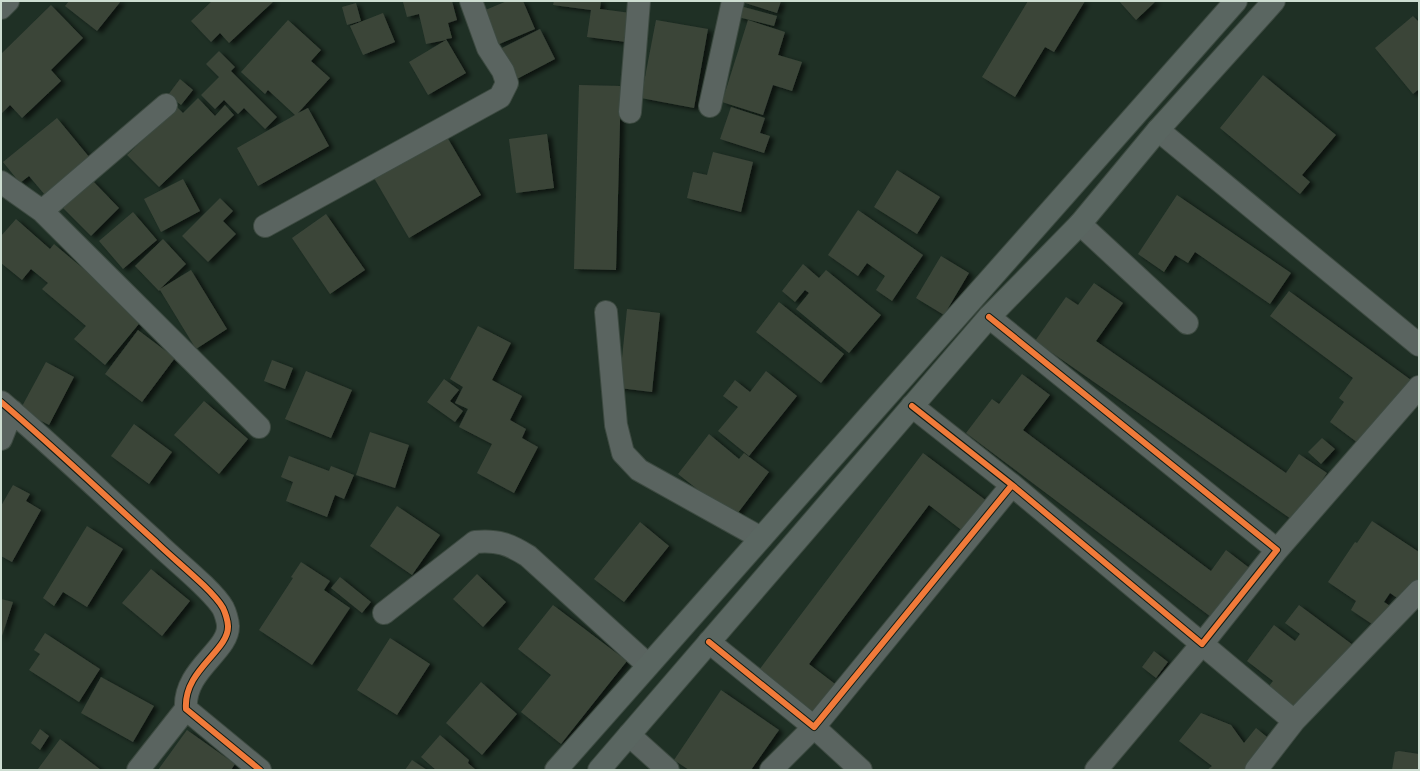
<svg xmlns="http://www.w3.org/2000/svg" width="1420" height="771" font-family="Rubik,sans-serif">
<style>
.building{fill:#3b4539;filter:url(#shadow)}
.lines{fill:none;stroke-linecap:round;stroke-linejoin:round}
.street-casing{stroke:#3d4a41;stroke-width:24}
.secondary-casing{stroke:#3d4a41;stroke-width:24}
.street{stroke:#5a6460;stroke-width:22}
.secondary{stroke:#5a6661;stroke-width:22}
.cycleway-casing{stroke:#0e1b13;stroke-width:8}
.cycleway{stroke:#f17a3a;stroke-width:6}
</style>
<defs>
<filter id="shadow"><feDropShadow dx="4.5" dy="2.5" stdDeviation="2" flood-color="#0009"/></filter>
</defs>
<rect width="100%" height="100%" fill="#1f3025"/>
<path class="building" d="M69,1H121L97,31L65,6Z
M212,1H274L229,43L220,33L211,42L191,21Z
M407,1H452L457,20L448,23L452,38L446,39L466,73L428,95L409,62L446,40L426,44L419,14L407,17L403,2Z
M507,1H523L535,29L497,45L483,11Z
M554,1H601L600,9L631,13L626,42L587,37L591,10L553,5Z
M742,1H781L777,13L742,2Z
M1028,1H1085L1054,52L1045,47L1015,97L982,77Z
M1119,1H1156L1136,20Z
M356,3L361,21L347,25L342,7Z
M51,5L83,38L51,70L61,81L22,118L10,105L1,114V54Z
M740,6L777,16L774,26L738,17Z
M383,13L395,42L363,55L350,26Z
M1413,16L1419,22V89L1413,94L1375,48Z
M288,20L321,50L311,61L330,78L298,113L308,108L329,146L258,186L237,148L295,115L268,90L265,94L241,72Z
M656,20L708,29L694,108L641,98Z
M748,20L785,32L778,55L802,62L792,91L773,85L763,115L722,102Z
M540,29L555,59L515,80L500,49Z
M219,51L235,67L231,71L277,117L265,129L244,108L238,114L224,100L215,109L201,95L219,77L206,64Z
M1263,75L1336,135L1302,175L1310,182L1300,194L1220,128Z
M180,79L193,90L181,105L168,95Z
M579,85L621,86L616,270L574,269Z
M198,98L215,116L225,105L234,115L159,187L127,155L177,107L183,113Z
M731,107L765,118L760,133L770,136L764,153L720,139Z
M57,118L90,158L45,195L29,176L20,183L3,162Z
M547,134L554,188L516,193L509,139Z
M447,137L481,195L409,238L374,178Z
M713,152L753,162L741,212L687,198L693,172L707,175Z
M897,170L940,197L917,234L874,207Z
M91,179L119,208L91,236L62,207Z
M183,179L200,211L161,232L144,199Z
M1177,195L1291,273L1270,304L1195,252L1188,263L1175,255L1164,272L1138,254Z
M220,198L233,211L223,221L236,234L208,262L182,236Z
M858,210L923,255L892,301L876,290L885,276L867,263L858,276L828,255Z
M133,212L157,240L123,269L99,241Z
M326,214L365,270L330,294L292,238Z
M16,219L50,249L54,244L143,319L105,365L74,339L86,326L42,289L48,283L31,269L22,280L1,263V236Z
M163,239L186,264L160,289L191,270L227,329L196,349L160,290L159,291L135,266Z
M941,256L969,273L944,315L916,298Z
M803,264L819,278L826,270L881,315L849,353L796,309L809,293L805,290L795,302L782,291Z
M1094,283L1123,303L1096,341L1286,473L1299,454L1327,473L1294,521L1035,341L1066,297L1078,305Z
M1289,291L1411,380L1362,446L1330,422L1344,402L1339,398L1353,378L1270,316Z
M779,302L844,354L821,383L756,332Z
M627,309L660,313L652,392L619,388Z
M478,326L511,343L492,380L522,396L510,420L526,429L522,438L538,447L514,493L477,473L492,444L459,427L468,409L455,403L463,387L450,379Z
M138,330L175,358L142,402L105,374Z
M272,360L293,368L285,389L264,381Z
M46,362L74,377L49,425L20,410Z
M306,371L352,390L331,438L285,419Z
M766,371L797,396L749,456L718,431L738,407L723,396L735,380L750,392Z
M1022,374L1050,395L1023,430L1211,571L1226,550L1256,573L1219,623L966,433L992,399L999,404Z
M444,379L459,390L450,401L463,411L455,422L427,402Z
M204,401L248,439L219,474L174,435Z
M134,424L172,452L149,484L111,456Z
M370,432L409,445L395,488L356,475Z
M709,434L739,459L744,453L769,472L734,518L678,474Z
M1322,438L1335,449L1321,464L1308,452Z
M923,453L996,508L973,539L929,505L809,664L839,687L818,715L759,670Z
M289,456L329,471L331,466L354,475L344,499L335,495L327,517L286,501L293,482L281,477Z
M13,485L30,494L26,501L41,510L12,562L1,556V506Z
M397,506L440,535L412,575L370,546Z
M1372,521L1419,552V594L1410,607L1390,593L1384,602L1395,609L1381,630L1351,610L1356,601L1328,582L1355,542L1357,543Z
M640,522L669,546L624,602L594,579Z
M87,526L123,549L87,607L63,592L54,606L43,598Z
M301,562L330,581L324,590L350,608L312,665L259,630L293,578L291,577Z
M151,569L190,601L162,636L122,603Z
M477,574L506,602L483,627L453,599Z
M340,577L371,602L362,613L331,588Z
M1,599L13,602L1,639Z
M553,605L627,661L561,744L521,712L551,675L518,649Z
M1299,605L1353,645L1303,713L1268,687L1273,681L1247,661L1274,625L1295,641L1300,634L1285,623Z
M45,633L100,669L79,702L29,670L40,654L34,650Z
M390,638L430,664L397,715L357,690Z
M1154,651L1168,662L1156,678L1142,667Z
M101,677L154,706L133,742L81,713Z
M481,682L517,714L482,755L446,723Z
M721,690L779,730L751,770H689L674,760Z
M1201,713L1231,725L1244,743L1256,728L1278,746L1259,770H1207L1212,766L1179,741Z
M40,729L49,736L40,750L31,743Z
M187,730L235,764L231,770H158Z
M440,735L469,760L468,763L476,770H436L421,757Z
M60,739L101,770H40L38,769Z
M1399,751L1419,754V770H1392L1395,752Z
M412,760L427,770H405Z"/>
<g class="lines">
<g class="street-casing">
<path id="street" d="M1,8L8,1
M710,106L733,1
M630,112L639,1
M1158,130L1419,345
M1,182L42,211L259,427
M42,211L166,105
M1080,224L1187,323
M265,226L500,97L507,83L503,71L488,48L471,1
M606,312L616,425L623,453L639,470L761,538
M1,402C54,447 104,495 156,542C173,559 212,589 223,608C225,612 228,621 228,626C229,651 183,670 186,709L260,770
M912,406L1012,485L1202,644L1277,550L989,317
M1,439L12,411
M1277,550L1419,387
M384,613L475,542C498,540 509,544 528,556L648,665
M709,642L814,727L1012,485
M629,735L668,770
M138,770L186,709
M771,770L814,727L861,770
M1096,770L1202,644L1294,721
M1256,770L1294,721L1419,591"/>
</g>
<g class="secondary-casing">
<path id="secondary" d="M556,770L1236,1
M599,770L989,317L1080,224L1158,130L1274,1"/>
</g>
<use href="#street" class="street"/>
<use href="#secondary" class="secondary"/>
<g class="cycleway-casing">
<path id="cycleway" d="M1,402C54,447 104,495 156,542C173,559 212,589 223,608C225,612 228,621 228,626C229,651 183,670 186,709L260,770
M912,406L1012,485L1202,644L1277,550L989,317
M709,642L814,727L1012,485"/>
</g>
<use href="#cycleway" class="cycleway"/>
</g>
<rect width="1420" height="771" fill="none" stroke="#cdddd1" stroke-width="4"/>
</svg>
